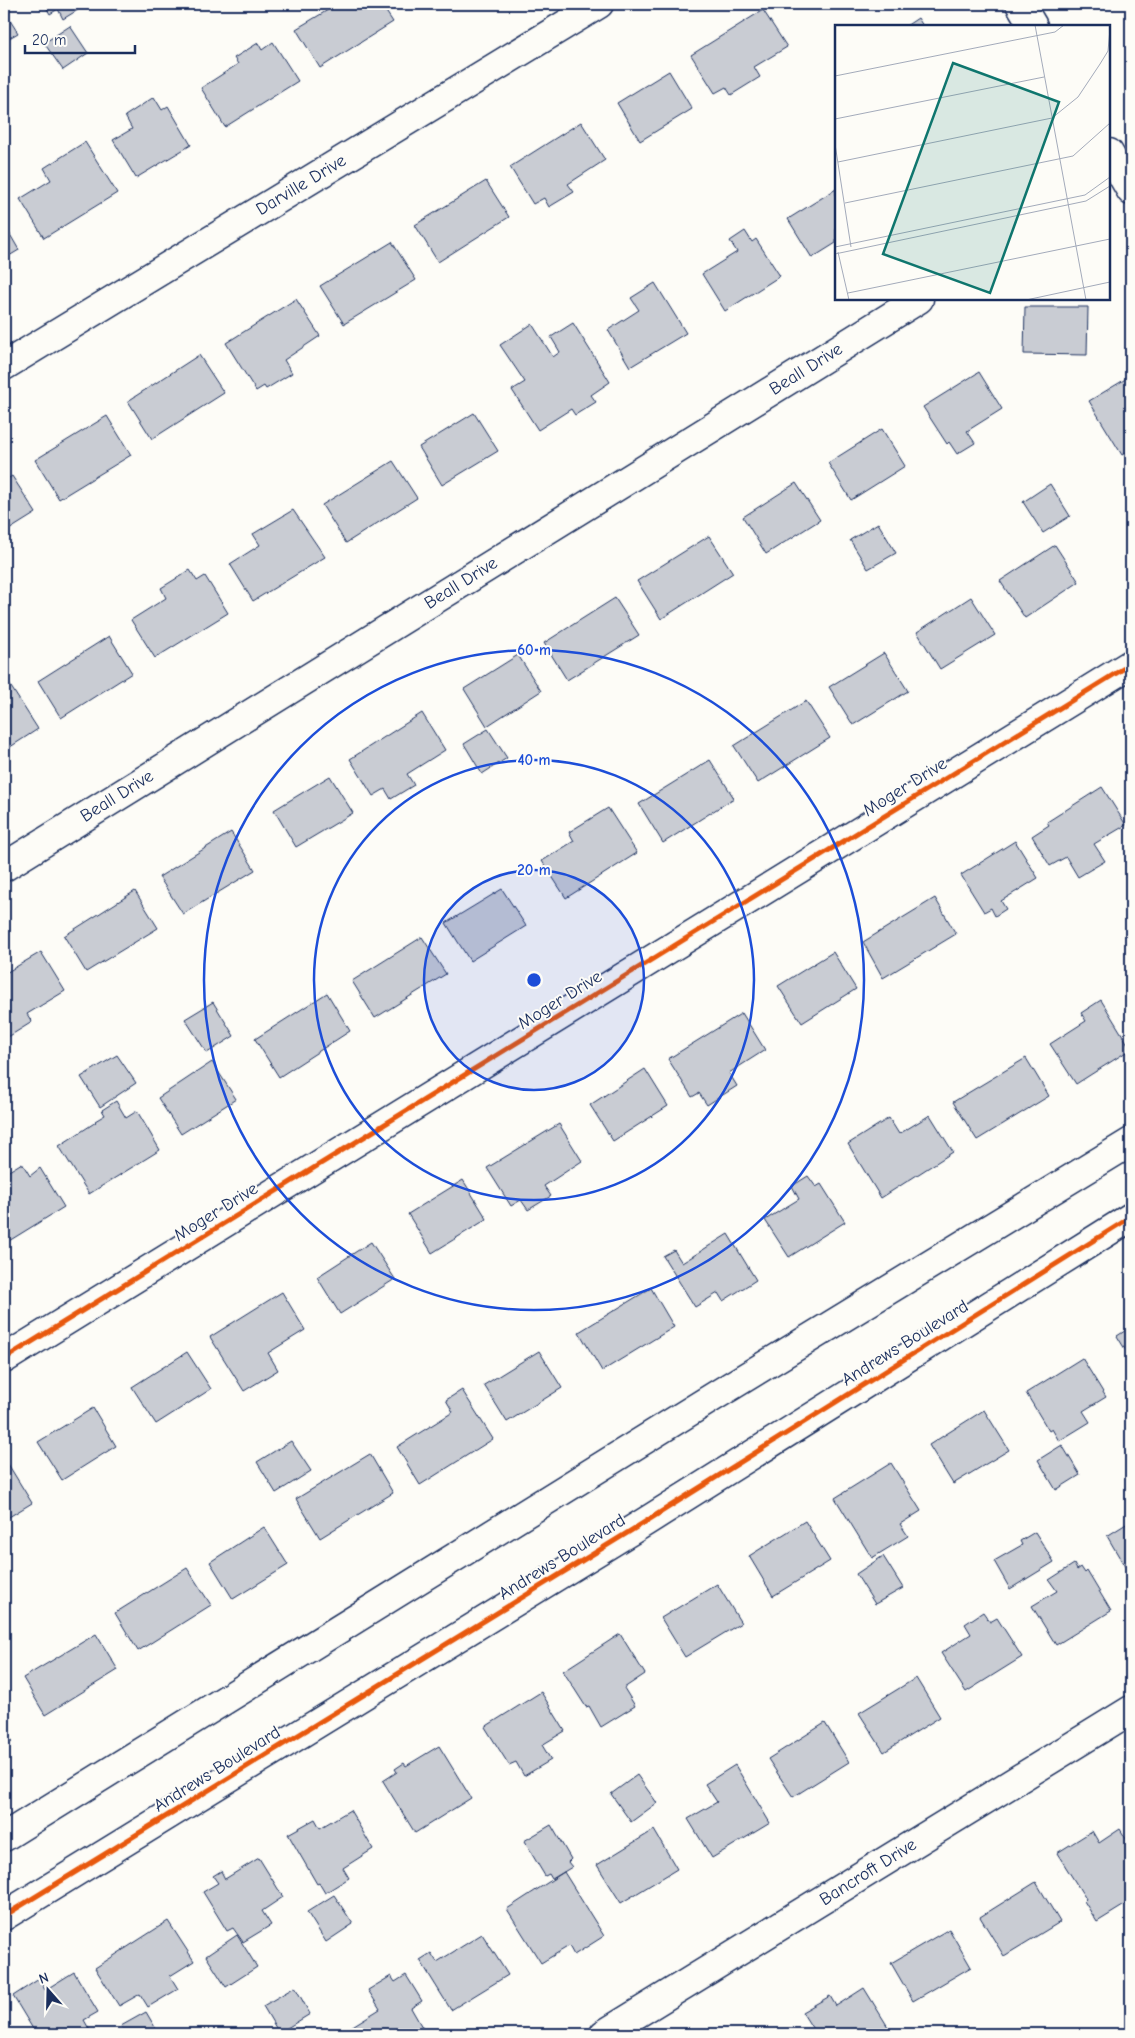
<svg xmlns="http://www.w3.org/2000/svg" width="1135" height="2038" font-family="'Comic Neue',sans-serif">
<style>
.building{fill:#c9ccd3;stroke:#1b2f5e}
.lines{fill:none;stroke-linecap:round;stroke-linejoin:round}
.street-casing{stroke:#1b2f5e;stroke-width:31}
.secondary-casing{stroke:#1b2f5e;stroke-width:31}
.street{stroke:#fdfcf7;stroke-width:28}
.secondary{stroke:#fdfcf7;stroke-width:28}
.cycleway-casing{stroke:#fdfcf7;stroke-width:8}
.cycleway{stroke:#e8590c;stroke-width:5}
.ring{fill:none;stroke:#1d4ed8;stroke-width:2.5}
.labels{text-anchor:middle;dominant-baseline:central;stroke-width:4;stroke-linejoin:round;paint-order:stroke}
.street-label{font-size:18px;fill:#1b2f5e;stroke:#fdfcf7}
.inset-road{fill:none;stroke:#a3aaba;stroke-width:1}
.view{fill:#0f766e;fill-opacity:0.15;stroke:#0f766e;stroke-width:2.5}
.inset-edge{fill:none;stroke:#1b2f5e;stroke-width:2.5}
.centre{fill:#1d4ed8;stroke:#fdfcf7;stroke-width:2.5}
.ring-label{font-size:15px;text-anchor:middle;font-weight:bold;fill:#1d4ed8;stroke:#fdfcf7;stroke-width:4;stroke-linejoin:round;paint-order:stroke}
</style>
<rect width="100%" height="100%" fill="#fdfcf7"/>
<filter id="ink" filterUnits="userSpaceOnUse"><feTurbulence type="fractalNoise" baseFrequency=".02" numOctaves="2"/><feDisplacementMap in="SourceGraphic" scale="10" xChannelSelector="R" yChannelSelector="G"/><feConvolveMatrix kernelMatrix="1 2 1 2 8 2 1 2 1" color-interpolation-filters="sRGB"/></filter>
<g filter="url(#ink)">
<path class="building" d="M44,4H86V5L63,19L58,9L50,14Z
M338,4H381L393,22L320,68L296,29Z
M763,10L787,47L754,67L760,77L731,95L726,87L715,93L691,55Z
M4,11L18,33L4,41Z
M918,18L923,26H906Z
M70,26L88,53L63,70L44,43Z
M273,42L298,81L225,127L201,88L238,64L234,58L258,43L262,50Z
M669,71L692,109L640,141L617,103Z
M154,97L162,110L168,106L191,145L136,178L113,140L132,129L125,116Z
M581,122L605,160L568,184L574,192L549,207L544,198L533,204L510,167Z
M85,142L117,193L44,238L20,199L51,180L44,168Z
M486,181L509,217L438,262L415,225Z
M836,189V243L812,258L788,219Z
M4,224L19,250L4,259Z
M745,231L752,242L756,239L780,276L725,311L702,274L737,252L730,241Z
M392,242L416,280L344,324L320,286Z
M655,283L686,333L630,367L608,330L639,310L631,298Z
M296,299L320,336L284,360L292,373L266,389L264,386L256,391L226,343Z
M1025,307H1088L1087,355L1024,354Z
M573,323L610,382L591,395L596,402L575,415L571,409L538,430L512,390L525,382L500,345L532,324L553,357L560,352L551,337Z
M199,355L224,393L152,439L128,401Z
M979,372L1002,409L967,431L975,443L957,454L949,442L947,444L923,407Z
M1129,377L1131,381V450L1122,455L1089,401Z
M474,413L498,451L442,485L419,447Z
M107,416L131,455L59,499L35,460Z
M882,429L905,466L851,500L828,463Z
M393,461L417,498L346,543L322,505Z
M12,476L36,513L4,533V481Z
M796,483L820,520L766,554L743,517Z
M1050,484L1070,516L1043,533L1023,502Z
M293,510L325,557L253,601L230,564L260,545L253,534Z
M878,523L896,553L868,569L850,540Z
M709,536L733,573L661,619L637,581Z
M1055,545L1079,582L1025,618L1000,581Z
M190,570L197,581L205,576L228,613L155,658L131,620L166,598L161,588Z
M971,597L995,635L940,669L917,632Z
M615,598L639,635L567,680L544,643Z
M109,636L132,673L61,718L38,681Z
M884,653L908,691L853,725L829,687Z
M518,655L541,691L487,726L464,689Z
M4,676L38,729L4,751Z
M806,701L830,738L758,783L734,746Z
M422,713L445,750L407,774L414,785L391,799L385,789L373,796L350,759Z
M488,729L507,758L482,774L464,744Z
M710,760L734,798L663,843L639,804Z
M330,776L353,813L296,847L274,810Z
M1102,787L1126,825L1094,844L1105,861L1078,877L1066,857L1050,866L1032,836L1049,825L1047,822Z
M608,808L637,853L566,898L542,861L574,841L569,832Z
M231,832L255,870L183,914L159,877Z
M1015,841L1038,878L1001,901L1006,909L995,916L991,908L984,912L961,875Z
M502,889L526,926L470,961L446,923Z
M135,891L158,928L86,972L64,936Z
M935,898L956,934L883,978L863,942Z
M422,937L446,974L375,1018L352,981Z
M41,952L65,991L27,1014L32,1022L8,1037L4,1030V974Z
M833,952L856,989L802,1023L778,986Z
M327,993L350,1031L279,1077L255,1039Z
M1101,1000L1131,1049L1076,1084L1050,1044L1086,1021L1081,1013Z
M213,1002L234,1036L207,1053L185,1019Z
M742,1013L765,1050L729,1073L737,1086L707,1105L699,1093L692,1097L668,1059Z
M117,1055L136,1083L100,1107L81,1077Z
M1026,1058L1049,1096L977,1140L953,1102Z
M212,1062L236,1099L181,1134L158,1098Z
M645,1069L668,1106L613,1141L590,1105Z
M116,1101L126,1118L137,1111L160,1150L89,1194L59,1146L96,1122L95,1121L105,1115L102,1110Z
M930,1115L953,1152L881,1198L848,1144L889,1118L899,1134Z
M559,1124L582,1161L544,1186L551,1196L528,1210L521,1200L511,1206L487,1168Z
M22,1163L30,1176L40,1168L64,1207L4,1244V1174Z
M808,1176L816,1187L821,1184L845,1222L789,1257L765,1220L799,1199L792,1186Z
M463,1180L487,1219L432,1253L408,1214Z
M728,1234L756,1280L723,1301L718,1293L695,1307L663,1256L674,1250L682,1263Z
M371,1242L395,1279L340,1314L317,1277Z
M651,1288L674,1327L602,1371L579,1332Z
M282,1292L305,1330L268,1353L278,1370L244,1391L210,1337Z
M1131,1327V1359L1117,1336Z
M539,1351L562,1388L507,1422L484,1385Z
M187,1352L211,1389L156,1424L132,1387Z
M1082,1358L1106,1397L1083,1411L1090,1422L1059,1441L1052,1429L1049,1431L1026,1393Z
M462,1390L493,1439L420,1485L397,1447L453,1412L446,1400Z
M93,1408L116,1446L62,1480L38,1442Z
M984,1410L1009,1450L953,1484L929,1445Z
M291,1441L311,1471L276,1493L257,1462Z
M1062,1445L1080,1475L1056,1490L1038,1460Z
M370,1454L393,1493L320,1538L296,1499Z
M891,1463L921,1511L900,1524L908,1536L872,1558L835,1498Z
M8,1464L32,1503L4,1520V1467Z
M805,1521L830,1561L773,1596L749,1556Z
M1131,1521V1577L1107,1536Z
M264,1527L288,1565L233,1599L210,1562Z
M1035,1532L1054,1562L1010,1589L994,1561L1022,1545L1020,1541Z
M883,1556L903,1588L875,1604L856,1574Z
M1074,1564L1077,1570L1081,1567L1085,1573L1087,1571L1111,1611L1056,1645L1032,1606L1057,1591L1049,1580Z
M187,1568L211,1605L138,1651L115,1613Z
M717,1584L741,1623L685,1657L661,1618Z
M983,1612L990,1622L997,1618L1022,1657L966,1692L941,1653L971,1634L965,1624Z
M96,1634L118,1670L45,1715L23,1678Z
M620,1634L645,1674L624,1688L635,1706L601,1727L589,1706L586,1707L563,1671Z
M916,1678L940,1717L884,1752L859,1713Z
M541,1692L565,1731L542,1745L551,1760L524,1776L516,1762L509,1765L485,1727Z
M825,1723L849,1762L793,1797L768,1759Z
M4,1728L12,1741L4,1746Z
M439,1746L471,1798L415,1833L383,1781L397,1772L395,1769L404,1763L406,1766Z
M735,1765L770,1823L712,1858L688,1819L717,1802L705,1784Z
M637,1775L657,1803L631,1822L611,1794Z
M350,1810L373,1849L343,1868L349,1878L325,1893L319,1883L317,1884L288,1834L315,1819L320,1828Z
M551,1825L571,1859L568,1862L572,1867L552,1879L549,1874L545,1876L524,1841Z
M1120,1829L1131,1847V1901L1097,1922L1084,1901L1086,1899L1057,1853L1092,1831L1099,1843Z
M654,1830L677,1869L621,1903L597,1865Z
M259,1858L283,1897L262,1911L271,1925L243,1942L233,1928L227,1931L203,1892L218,1883L213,1876L221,1871L225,1879Z
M564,1872L604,1936L574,1955L569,1946L541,1963L507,1909Z
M1036,1882L1060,1922L1004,1956L980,1917Z
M334,1895L353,1924L326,1942L307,1912Z
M168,1921L194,1961L170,1976L178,1989L148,2007L140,1994L119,2006L95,1968Z
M949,1929L971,1967L913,2001L891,1963Z
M482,1934L508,1975L451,2010L420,1960L431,1953L437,1962Z
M237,1935L257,1967L226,1987L206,1956Z
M74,1972L98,2012L84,2020L92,2034H36L13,1996L39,1979L45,1990Z
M406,1975L422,2001L411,2008L426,2034H349L346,2030L380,2009L368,1990L391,1976L395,1982Z
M295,1987L310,2014L279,2033L263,2006Z
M864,1988L888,2027L876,2034H816L802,2012L830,1996L836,2006Z
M146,2012L159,2034H126L121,2026Z
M303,2027L308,2034H290Z"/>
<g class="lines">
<g class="street-casing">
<path id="street" d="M1020,4L1033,26
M1109,153L1131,191
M4,366L599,4
M4,867L919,299
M4,1359L1131,664
M604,2034L1131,1710"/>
</g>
<g class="secondary-casing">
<path id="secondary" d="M4,1837L718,1394L1131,1142
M4,1916L645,1522L1131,1217"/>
</g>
<use href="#street" class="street"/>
<use href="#secondary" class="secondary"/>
<g class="cycleway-casing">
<path id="cycleway" d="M4,1359L1131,664
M4,1916L645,1522L1131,1217"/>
</g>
<use href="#cycleway" class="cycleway"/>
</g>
</g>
<circle cx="534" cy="980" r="110" fill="#1d4ed8" fill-opacity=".12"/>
<g class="ring">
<circle cx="534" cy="980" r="110"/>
<circle cx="534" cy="980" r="220"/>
<circle cx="534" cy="980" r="330"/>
</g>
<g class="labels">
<g class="street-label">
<text transform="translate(301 185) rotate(-31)">Darville Drive</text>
<text transform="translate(806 369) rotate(-32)">Beall Drive</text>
<text transform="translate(461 583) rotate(-32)">Beall Drive</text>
<text transform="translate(905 787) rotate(-32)">Moger Drive</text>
<text transform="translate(117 796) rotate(-32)">Beall Drive</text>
<text transform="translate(560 1000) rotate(-32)">Moger Drive</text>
<text transform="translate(216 1212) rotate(-32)">Moger Drive</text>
<text transform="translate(905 1343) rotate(-32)">Andrews Boulevard</text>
<text transform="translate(562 1557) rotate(-32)">Andrews Boulevard</text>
<text transform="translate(217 1769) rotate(-32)">Andrews Boulevard</text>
<text transform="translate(868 1872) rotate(-32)">Bancroft Drive</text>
</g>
</g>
<g transform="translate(835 25)">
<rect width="275" height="275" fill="#fdfcf7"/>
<path class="inset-road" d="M200,0L251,275M0,51L220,7L229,0M0,94L209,52M0,119L16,222M3,137L217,93L243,72L265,39L273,26L275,4M10,178L238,131L275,98M0,222L250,170L275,152M3,227L14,275M0,229L251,176L275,161M13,268L275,214M191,275L275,257"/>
<path class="view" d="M118,38L224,77L155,268L48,229Z"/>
<rect width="275" height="275" class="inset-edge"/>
</g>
<circle cx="534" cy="980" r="8" class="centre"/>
<g class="ring-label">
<text x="534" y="655">60 m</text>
<text x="534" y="765">40 m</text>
<text x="534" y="875">20 m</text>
</g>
<rect width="1135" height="2038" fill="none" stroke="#fdfcf7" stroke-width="20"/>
<rect x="10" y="10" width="1115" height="2018" fill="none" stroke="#1b2f5e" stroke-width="2" filter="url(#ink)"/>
<g transform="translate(48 1990) rotate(340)" stroke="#fdfcf7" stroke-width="4" paint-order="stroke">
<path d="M0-4L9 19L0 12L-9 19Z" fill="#1b2f5e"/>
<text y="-8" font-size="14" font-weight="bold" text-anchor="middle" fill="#1b2f5e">N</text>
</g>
<path d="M25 45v8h110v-8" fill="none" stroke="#1b2f5e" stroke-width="2.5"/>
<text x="32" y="45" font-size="15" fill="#1b2f5e" stroke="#fdfcf7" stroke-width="4" paint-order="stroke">20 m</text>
</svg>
